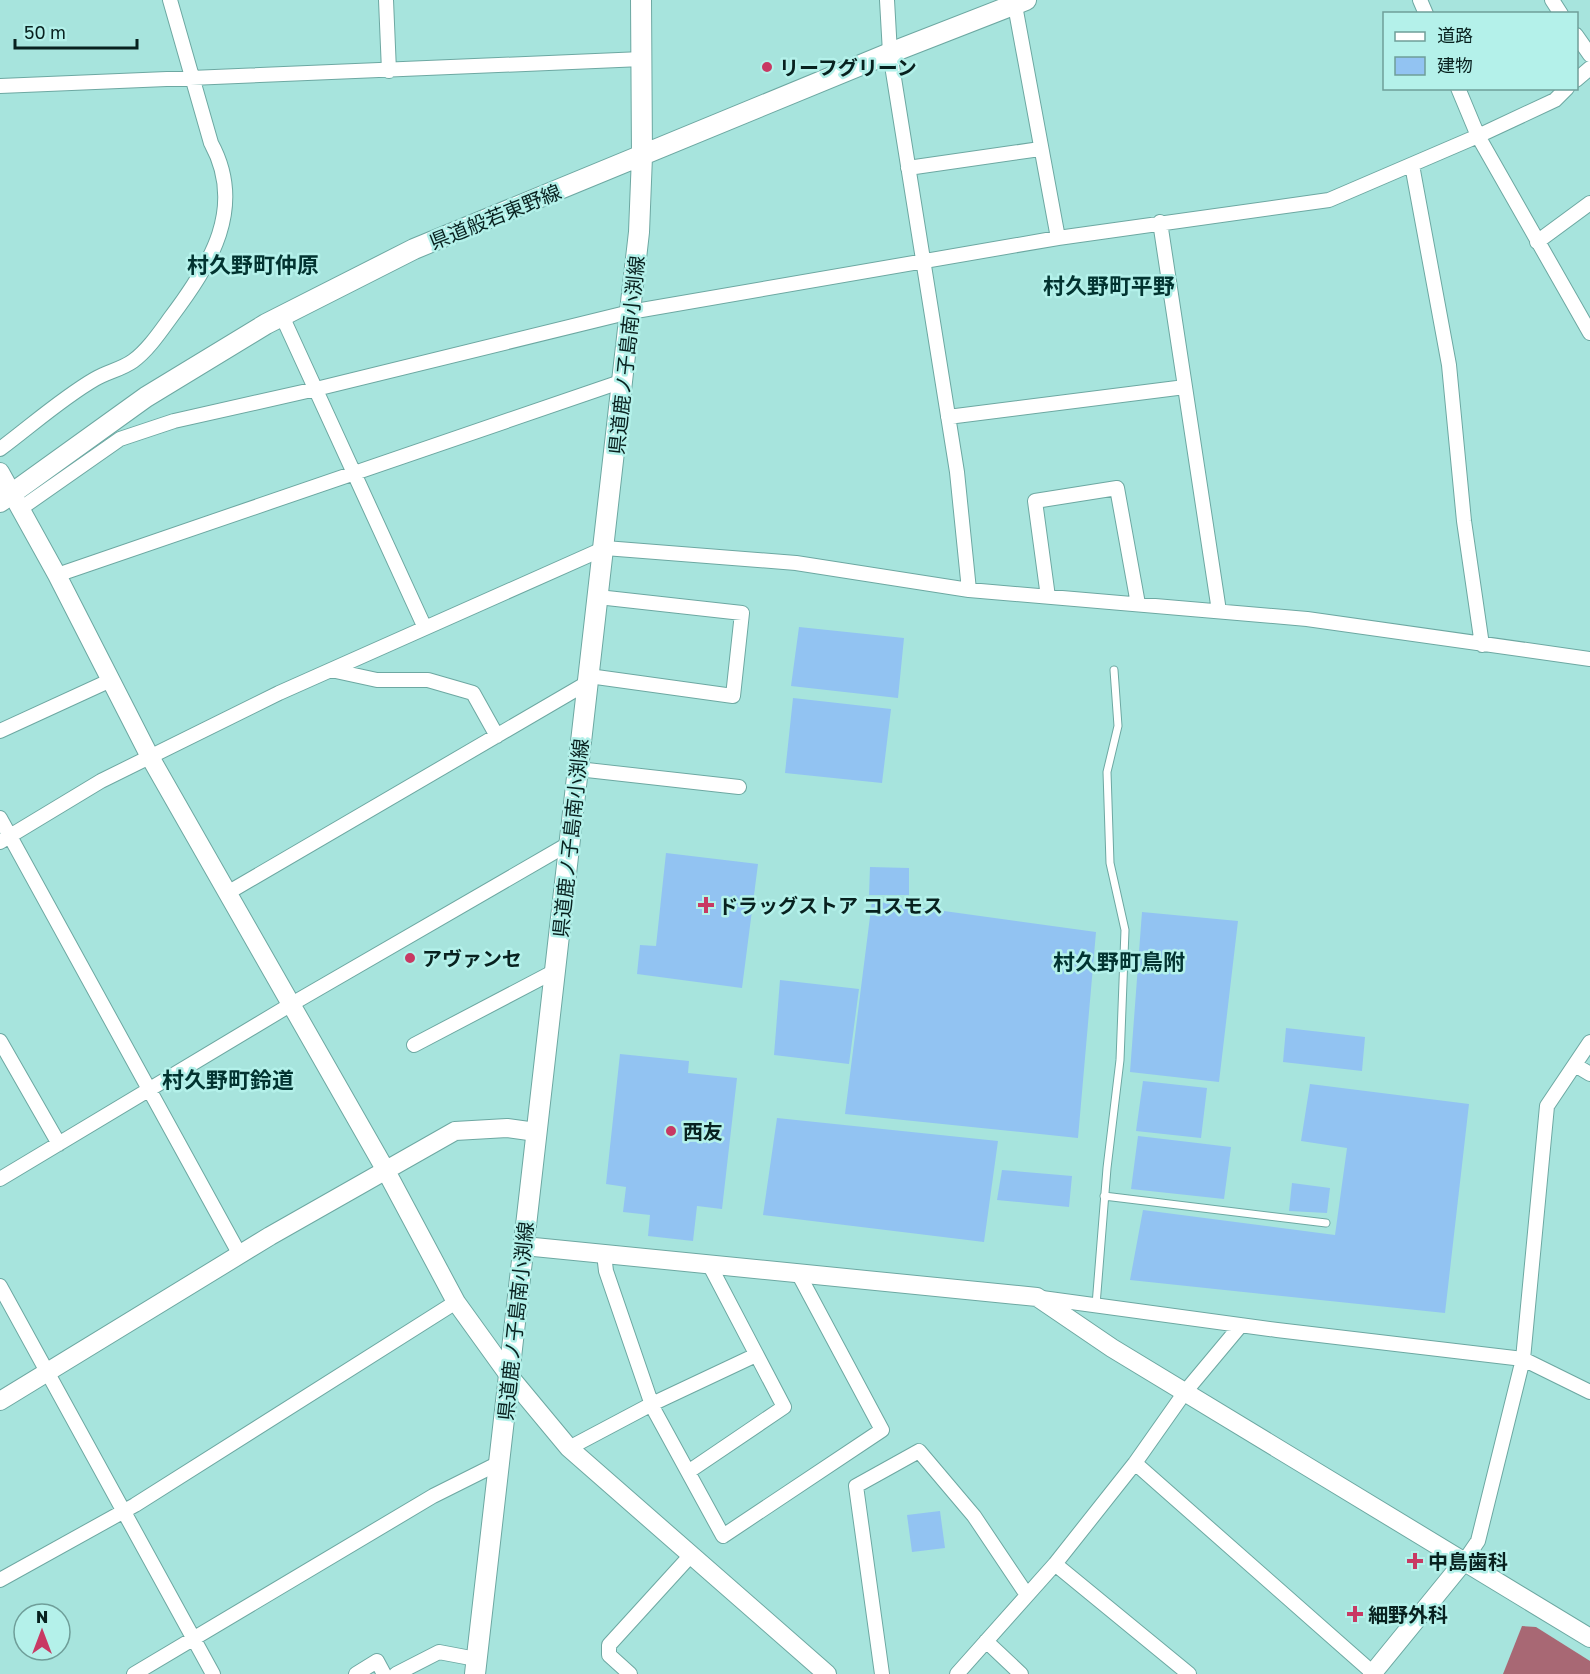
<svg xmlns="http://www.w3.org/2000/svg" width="1590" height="1674" font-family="'Golos Text','Noto Sans JP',sans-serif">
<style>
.water{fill:#a86874}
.building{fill:#92c3f2}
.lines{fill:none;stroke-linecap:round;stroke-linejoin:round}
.service-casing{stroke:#6da8a2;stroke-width:9}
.minor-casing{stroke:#6da8a2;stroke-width:16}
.tertiary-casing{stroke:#6da8a2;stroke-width:20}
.secondary-casing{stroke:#6da8a2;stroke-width:22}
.service{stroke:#fff;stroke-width:7}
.minor{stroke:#fff;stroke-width:14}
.tertiary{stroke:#fff;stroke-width:18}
.secondary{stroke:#fff;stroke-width:20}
.poi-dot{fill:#c83963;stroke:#b4f1ea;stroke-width:2}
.labels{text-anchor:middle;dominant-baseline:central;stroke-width:5;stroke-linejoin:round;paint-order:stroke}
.poi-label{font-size:20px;font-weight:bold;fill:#08211f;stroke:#b4f1ea;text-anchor:start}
.street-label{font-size:20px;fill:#08211f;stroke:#b4f1ea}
.quarter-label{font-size:22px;font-weight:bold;fill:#023330;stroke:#b4f1ea}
</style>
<rect width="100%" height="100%" fill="#a7e4dd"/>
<path class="water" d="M1522,1626L1536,1627L1590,1661V1674H1503Z"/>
<path class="building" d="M799,627L904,638L898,698L791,686Z
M793,698L891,709L882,783L785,773Z
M666,853L758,864L742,988L637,974L640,945L656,946Z
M870,867L909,868V895H869Z
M872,901L1096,932L1078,1138L845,1114Z
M1142,912L1238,921L1219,1082L1130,1072Z
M780,980L859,989L849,1064L774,1055Z
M1286,1028L1365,1037L1362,1071L1283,1062Z
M620,1054L689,1061L688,1073L737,1078L722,1209L697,1206L693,1241L648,1236L650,1215L623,1212L626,1187L606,1184Z
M1143,1081L1207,1088L1201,1138L1136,1131Z
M1310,1084L1469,1104L1445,1313L1130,1280L1143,1210L1335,1235L1347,1148L1301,1141Z
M777,1118L998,1141L984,1242L763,1215Z
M1138,1136L1231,1147L1224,1199L1131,1189Z
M1002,1170L1072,1176L1069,1207L997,1200Z
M1292,1183L1330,1188L1327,1213L1289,1211Z
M940,1511L945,1548L912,1552L907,1515Z"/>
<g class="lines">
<g class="service-casing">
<path id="service" d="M1104,1196L1326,1223
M1096,1305L1107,1168L1120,1060L1125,930L1110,863L1107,772L1118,726L1114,670"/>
</g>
<g class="minor-casing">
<path id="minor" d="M386,0L389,71
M887,0L890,53L957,472L969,590
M1014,0L1058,238
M1420,0L1426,14
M1552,0L1561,14
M1576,35L1590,55
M1576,80L1590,68
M0,86L642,59
M1458,88L1478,136L1590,333
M1412,165L1449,365L1464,521L1482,645
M908,168L1040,149
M1160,222L1219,611
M1537,242L1590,203
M282,316L425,628
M948,417L1185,387
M0,449C31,426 62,398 95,379C107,372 122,369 133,361C148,350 160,332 171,317C211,264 246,207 211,143L170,0
M20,509L120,439L174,421L316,389L630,312L1058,238L1329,200L1478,136L1555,100L1567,88
M57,575L623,381
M1048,597L1035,501L1117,488L1138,604
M331,670L377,680H428L473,693L497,736
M589,676L733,696L742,613L598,597
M0,731L111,680
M578,769L739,787
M0,818L240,1255
M0,842L101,781L279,693L605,548L796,563L969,590L1307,619L1590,659
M229,892L587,683
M0,1041L59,1144
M414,1045L555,971
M1575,1065L1590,1074
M0,1179L290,1005L570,843
M604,1254L606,1271L653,1408L723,1536L882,1430L798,1273
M0,1286L213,1674
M1042,1298L1277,1330L1523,1359L1590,1392
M569,1448L652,1404L756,1355
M1135,1463L1373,1673
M688,1472L784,1407L709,1264
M1465,1560L1478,1541L1523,1359L1547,1106L1590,1042
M1055,1564L1189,1674
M0,1580L135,1505L456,1302
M986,1641L1021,1674
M134,1674L433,1496L499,1463
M356,1674L377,1661L384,1674
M396,1674L439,1652L476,1659
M630,1674L609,1655V1645L691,1555
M882,1674L856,1486L919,1451L974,1516L1027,1595
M957,1674L1055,1564L1135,1463L1185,1392L1241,1325"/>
</g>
<g class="tertiary-casing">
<path id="tertiary" d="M0,472L57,575L150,757L385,1169L456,1302L510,1377L569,1448L827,1674
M524,1246L1037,1297L1112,1348L1590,1638
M0,1401L270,1236L455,1131L507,1128L536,1132
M1372,1674L1465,1560"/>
</g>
<g class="secondary-casing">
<path id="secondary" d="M0,502L146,397L266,324L414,249L890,53L1026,0
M475,1674L639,232L642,156L641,0"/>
</g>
<use href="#service" class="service"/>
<use href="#minor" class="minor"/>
<use href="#tertiary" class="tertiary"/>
<use href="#secondary" class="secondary"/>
</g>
<g class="poi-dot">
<circle cx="767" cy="67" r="6"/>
<path d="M703 896h6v6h6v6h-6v6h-6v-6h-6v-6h6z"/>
<circle cx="410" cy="958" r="6"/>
<circle cx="671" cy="1131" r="6"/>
<path d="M1412 1552h6v6h6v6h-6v6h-6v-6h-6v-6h6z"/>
<path d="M1352 1605h6v6h6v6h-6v6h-6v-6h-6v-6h6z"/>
</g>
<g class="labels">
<g class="poi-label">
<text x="779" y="67">リーフグリーン</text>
<text x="718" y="905">ドラッグストア コスモス</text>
<text x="422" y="958">アヴァンセ</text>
<text x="683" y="1131">西友</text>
<text x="1428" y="1561">中島歯科</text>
<text x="1368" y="1614">細野外科</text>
</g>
<g class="street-label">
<text transform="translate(495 216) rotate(-22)">県道般若東野線</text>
<text transform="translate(626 355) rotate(-84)">県道鹿ノ子島南小渕線</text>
<text transform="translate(570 838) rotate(-84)">県道鹿ノ子島南小渕線</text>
<text transform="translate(515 1321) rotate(-84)">県道鹿ノ子島南小渕線</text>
</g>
<g class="quarter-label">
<text x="253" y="264">村久野町仲原</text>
<text x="1109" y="285">村久野町平野</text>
<text x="1119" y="961">村久野町鳥附</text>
<text x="228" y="1079">村久野町鈴道</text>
</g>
</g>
<rect x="1383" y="12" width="195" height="78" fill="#b4f1ea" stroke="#6f9e99" stroke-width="1.5"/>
<rect x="1395" y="32" width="30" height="9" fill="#ffffff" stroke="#6f9e99" stroke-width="1.5"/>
<text x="1437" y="42" font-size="18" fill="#08211f">道路</text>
<rect x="1395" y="57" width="30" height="18" fill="#92c3f2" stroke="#6f9e99" stroke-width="1.5"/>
<text x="1437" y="72" font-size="18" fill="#08211f">建物</text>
<g transform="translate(42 1632)"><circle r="28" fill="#b4f1ea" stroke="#6f9e99" stroke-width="1.5"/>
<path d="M0-4.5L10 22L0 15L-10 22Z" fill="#c83963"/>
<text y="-9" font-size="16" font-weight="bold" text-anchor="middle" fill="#08211f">N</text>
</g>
<path d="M15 39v9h122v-9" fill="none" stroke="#08211f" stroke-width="3"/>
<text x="24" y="39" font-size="18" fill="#08211f" stroke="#b4f1ea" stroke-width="4.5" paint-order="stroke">50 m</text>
</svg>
